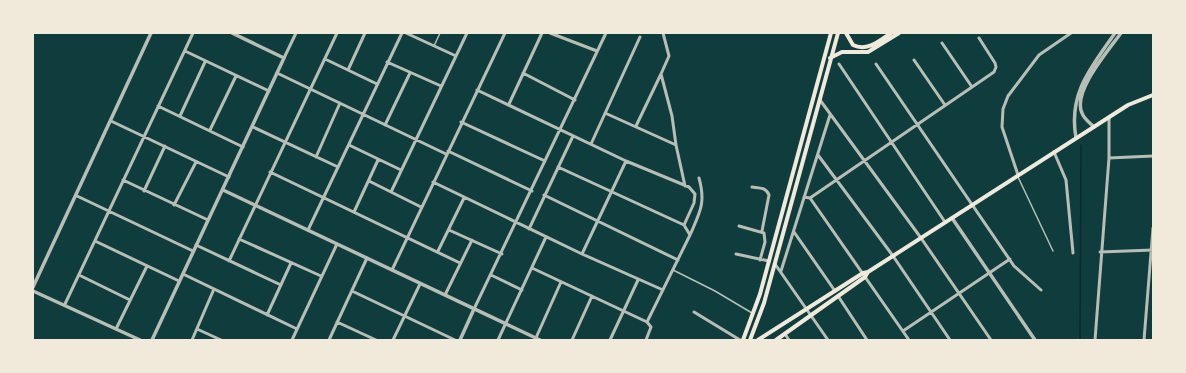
<svg xmlns="http://www.w3.org/2000/svg" width="1186" height="373" font-family="Arial,sans-serif">
<style>
.lines{fill:none;stroke-linecap:round;stroke-linejoin:round}
.stream{stroke:#0a2a2b;stroke-width:1.5}
.service{stroke:#b8beb3;stroke-width:1.5}
.minor{stroke:#b8beb3;stroke-width:3}
.tertiary{stroke:#b8beb3;stroke-width:3.5}
.secondary{stroke:#f1e9da;stroke-width:4}
</style>
<rect width="100%" height="100%" fill="#0f3d3e"/>
<g class="lines">
<path class="stream" d="M1080,340L1081,145"/>
<path class="service" d="M434,46L440,33
M1018,177L1053,251
M673,270L715,291L752,313"/>
<path class="minor" d="M406,33L456,56
M550,33L597,51
M663,33L669,56L661,74L672,116L676,145L685,186
M942,43L972,87
M185,51L269,91
M284,58L296,33
M325,59L377,84
M914,60L945,105
M387,62L441,86
M839,64L945,222
M876,64L1014,266L1041,290
M348,70L365,33
M277,73L446,154
M523,73L575,100
M477,90L626,161L689,187L695,194L694,203L684,225
M820,100L921,238L991,340
M509,104L542,33
M158,106L243,147
M605,113L676,145
M180,116L205,62
M111,121L229,177
M461,122L545,161
M385,125L410,73
M636,126L661,74
M253,127L338,167
M210,130L236,76
M591,144L640,37
M349,145L401,170
M448,151L532,191
M1054,152L1066,180L1073,253
M818,155L893,256L950,340
M316,157L340,103
M1109,158L1153,156
M558,167L684,225
M270,172L460,263
M1018,175L1002,127L1003,109L1008,96L1039,55L1071,33
M123,180L208,220
M369,181L421,207
M433,182L582,254L663,290
M752,187C759,188 766,187 769,195L762,231
M144,191L165,146
M391,192L467,33
M544,195L678,260
M77,196L193,251
M804,197L810,198L994,72L996,67L995,63L979,38
M810,198L909,340
M174,205L196,162
M354,212L378,160
M739,226L764,233L765,242L760,260
M529,229L573,136
M308,230L402,33
M449,230L502,254
M794,232L835,291
M690,235C700,212 706,203 699,178
M239,239L321,276
M95,241L179,281
M196,245L281,285
M438,251L464,198
M1100,252L1153,250
M582,254L626,161
M736,254L769,261
M229,261L337,33
M775,264L828,340
M532,268L647,322L651,327L646,340
M392,270L505,33
M781,271L830,115
M183,274L297,329
M79,275L130,300
M491,275L522,290
M352,291L455,340
M445,295L472,240
M838,296L867,340
M65,304L193,33
M474,309L606,33
M694,312L740,340
M267,315L291,263
M337,322L376,340
M647,322L690,235L684,225
M116,329L147,266
M197,329L221,340
M903,331L1010,259
M785,334L789,340
M192,340L214,289
M292,340L337,244
M329,340L367,258
M393,340L420,284
M498,340L546,237
M535,340L561,282
M572,340L592,296
M610,340L638,280
M1095,340L1109,158V117
M1144,340L1153,228"/>
<path class="tertiary" d="M1094,127C1090,123 1084,119 1082,113C1072,92 1108,51 1121,33
M1076,138C1068,93 1091,68 1115,33
M223,190L540,340
M952,218L1035,340
M33,287L151,33
M33,291L140,340
M152,340L284,58L232,33
M460,340L474,309"/>
<path class="secondary" d="M846,33L853,45C867,52 879,41 891,33
M830,58L842,52H868L899,33
M743,340L760,294L831,33
M750,340L764,303L838,33
M758,340L852,280L863,273L868,272
M776,340L865,277L868,272L1128,105L1153,95"/>
</g>
<rect width="1186" height="373" fill="none" stroke="#f1e9da" stroke-width="68"/>
</svg>
